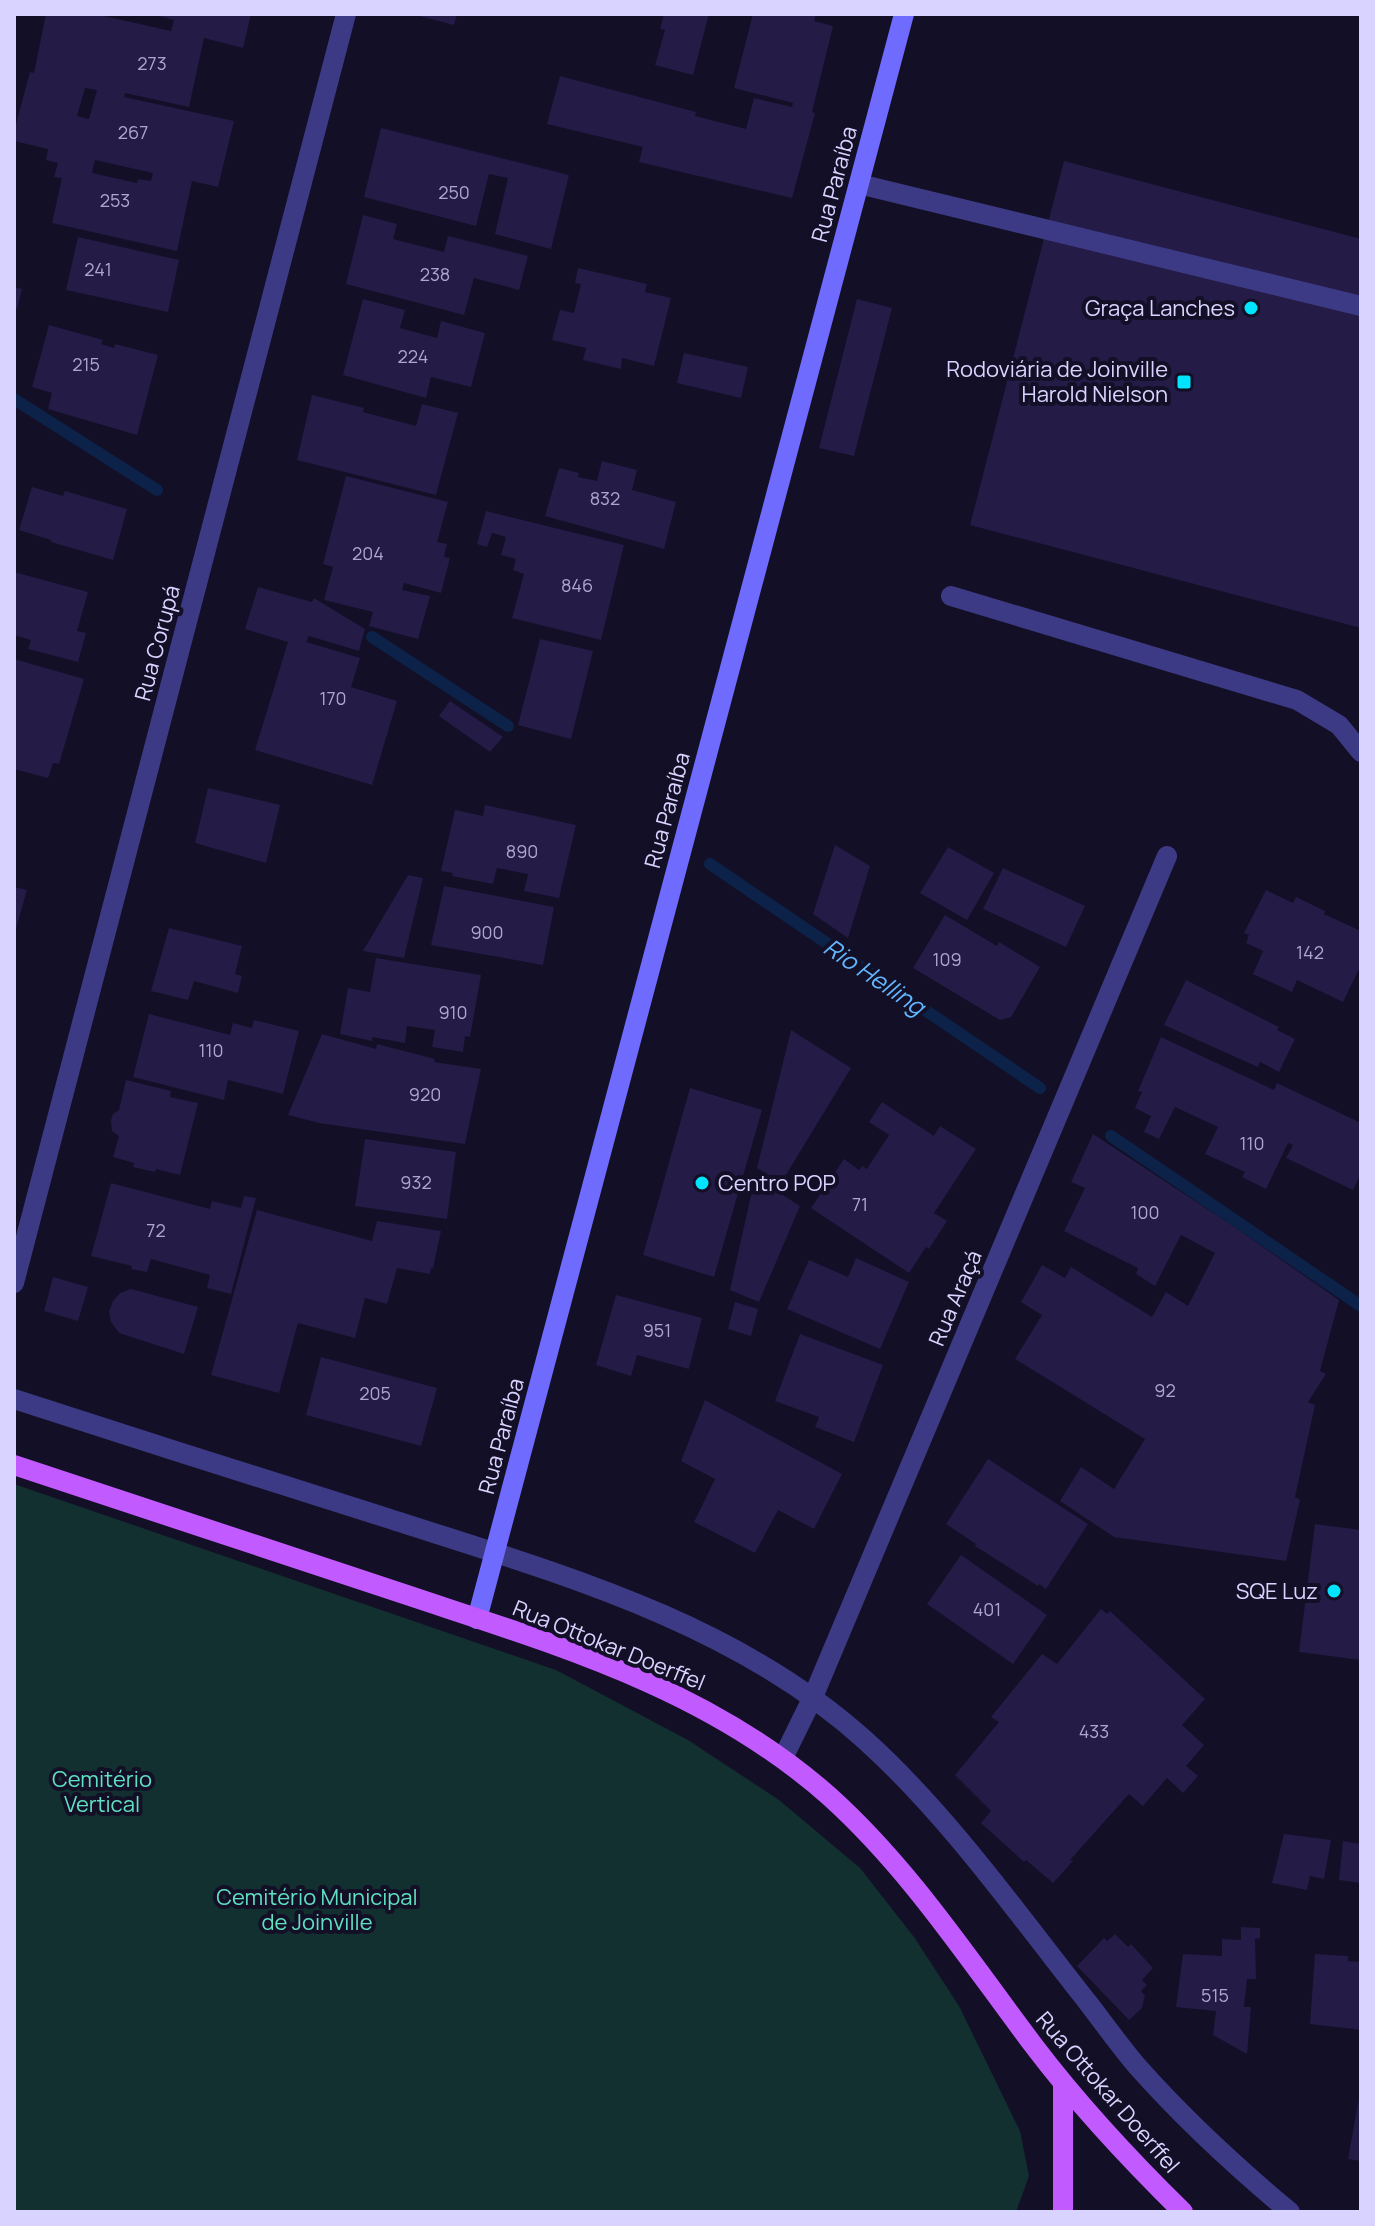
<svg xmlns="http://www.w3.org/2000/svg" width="1375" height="2226" font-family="Manrope,sans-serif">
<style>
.green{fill:#12302f}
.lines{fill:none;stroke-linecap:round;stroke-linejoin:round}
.stream{stroke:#0c2248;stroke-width:12}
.building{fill:#241b47;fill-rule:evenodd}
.lane{stroke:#3d3a85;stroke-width:20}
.street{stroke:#3d3a85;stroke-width:20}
.secondary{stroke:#6f6bff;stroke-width:20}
.primary{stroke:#c25bff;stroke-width:20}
.poi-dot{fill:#00e5ff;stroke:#130f26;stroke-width:3}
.labels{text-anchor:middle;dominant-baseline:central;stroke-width:8;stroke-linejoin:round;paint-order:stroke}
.number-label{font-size:18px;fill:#aca6d1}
.street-label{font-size:22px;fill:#d9d4ff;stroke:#130f26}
.poi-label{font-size:22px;fill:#d9d4ff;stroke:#130f26;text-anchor:end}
.park-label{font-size:22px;fill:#5fe0c0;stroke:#130f26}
.water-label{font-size:24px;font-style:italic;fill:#62b6ff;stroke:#130f26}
</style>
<rect width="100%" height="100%" fill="#130f26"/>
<path class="green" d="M14,1484L556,1670L688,1740L779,1800L860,1868L914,1937L959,2006L1020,2131L1029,2176L1016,2212H14Z"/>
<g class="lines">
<path class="stream" d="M14,399L157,490
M372,637L508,726
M710,864L1040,1088
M1111,1136L1361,1306"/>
</g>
<path class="building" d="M46,14H95L171,31L174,20L152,14H251L243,48L204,38L189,107L125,93L124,97L234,121L218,187L192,181L177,251L52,223L62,178L54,177L58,163L46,160L48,149L14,141V132L30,72L34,73ZM85,88L97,90L89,119L77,116ZM95,160L153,173L151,181L138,179L137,183L92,173Z
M412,14H457L454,25Z
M664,14H709L693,75L655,65L665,30L660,29Z
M753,14H816L814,21L833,26L812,112L815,113L792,198L639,162L643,147L547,124L560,76L696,112L695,116L746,129L754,98L792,107L793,103L734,88Z
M381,128L569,175L551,249L495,234L508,178L489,174L476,226L364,197Z
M1064,161L1361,239V628L970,525Z
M363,215L397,224L393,239L444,252L448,236L528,256L519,290L474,278L464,315L346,284Z
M78,237L179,260L168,312L66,290Z
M578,268L647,284L645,292L671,298L654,366L622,358L621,369L583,360L586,348L552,340L560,310L574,313L581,284L575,283Z
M14,287L22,289L17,309L14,308Z
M363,299L405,310L400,328L437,338L441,321L485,333L471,387L431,377L426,398L343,375Z
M857,299L892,308L854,456L819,448Z
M49,325L103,340L101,344L114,348L115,344L158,355L137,435L48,409L52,393L32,387Z
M684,353L748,367L741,398L677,383Z
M312,395L364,408L363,412L416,426L422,404L458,413L436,495L297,460Z
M602,461L637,470L632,490L676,502L664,549L545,516L559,468L579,473L578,477L597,481Z
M346,476L448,502L437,542L447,544L444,557L450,558L441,593L404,583L402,590L430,596L418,639L369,626L373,612L324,600L333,567L323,564Z
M32,487L63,496L65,491L127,509L113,560L51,542V540L19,530Z
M486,511L624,545L601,640L512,618L524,574L513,570L516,559L501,555L506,537L492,533L487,547L477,544Z
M14,572L88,592L77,631L86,633L78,662L28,649L31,640L14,635Z
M258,587L312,602L314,598L365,629L359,651L309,636L306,642L360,658L351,687L397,701L372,785L255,750L288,642L245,629Z
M540,639L593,651L571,739L518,725Z
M14,659L84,679L59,764L53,763L48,778L14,769L16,752L14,751Z
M450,701L503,737L490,752L439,716Z
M208,788L280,805L266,863L195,843Z
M485,805L576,825L559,898L524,891L528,874L497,868L493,884L452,876L453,873L441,871L455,810L483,816Z
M835,845L870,866L848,938L813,914Z
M948,847L994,873L967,920L920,893Z
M1003,868L1085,906L1066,947L983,909Z
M408,875L423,878L404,958L363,951Z
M444,886L554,907L543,965L431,945Z
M14,887L27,890L15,932H14Z
M1266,890L1293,903L1296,897L1325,911L1324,914L1361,931V965L1343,1002L1297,980L1292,992L1253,974L1263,951L1246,943L1249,935L1244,933Z
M945,915L997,946L999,942L1040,967L1011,1017L1000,1020L913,968Z
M169,928L242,946L235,974L242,976L238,993L194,981L188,1000L151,991Z
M376,958L481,975L470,1037L465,1036L463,1052L432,1047L435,1030L407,1026L405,1043L372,1037V1041L340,1034L348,988L370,992Z
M1186,980L1279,1027L1277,1030L1295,1039L1279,1072L1260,1062L1258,1067L1164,1025Z
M149,1014L230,1035L233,1023L252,1028L254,1020L299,1031L283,1094L228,1080L224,1100L133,1077Z
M791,1030L851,1068L781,1183L757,1168Z
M322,1034L376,1049L377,1044L435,1059L434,1062L481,1069L465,1144L319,1123L288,1115Z
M1161,1037L1274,1090L1277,1083L1361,1123V1173L1353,1190L1286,1158L1293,1145L1288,1143L1266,1189L1242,1177L1245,1172L1205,1154L1218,1127L1175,1107L1159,1139L1144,1132L1151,1116L1135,1108L1142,1092L1138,1091Z
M126,1080L171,1091L170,1097L198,1103L180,1175L156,1169L155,1172L133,1167L134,1163L113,1157L119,1136L112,1131L111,1120L113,1114L119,1110Z
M690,1088L762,1110L714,1277L643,1255Z
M882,1102L934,1136L940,1126L976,1149L934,1213L947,1221L929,1249L926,1247L909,1273L811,1208L844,1159L859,1170L862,1166L867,1169L889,1135L869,1122Z
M1093,1134L1230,1224L1339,1300L1320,1371L1326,1374L1308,1402L1315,1405L1295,1497L1300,1500L1286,1561L1114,1537L1060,1501L1081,1467L1114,1489L1145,1439L1015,1359L1042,1315L1021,1302L1042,1265L1065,1278L1071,1267L1152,1317L1166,1292L1188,1306L1215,1253L1181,1235L1155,1286L1136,1274L1138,1268L1064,1231L1085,1188L1071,1182Z
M365,1139L456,1152L447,1219L355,1206Z
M755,1177L800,1206L759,1302L730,1290Z
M111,1183L210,1209L212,1201L241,1208L244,1196L256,1198L231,1294L207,1288L210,1275L151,1259L147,1272L131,1269L132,1266L91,1256Z
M257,1210L372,1241L377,1221L441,1231L433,1268H431L430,1274L397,1268L387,1304L365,1298L355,1338L298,1323L279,1393L211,1375Z
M856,1258L909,1282L880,1349L787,1309L809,1260L848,1277Z
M53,1277L88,1287L78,1321L44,1311Z
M131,1289L198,1307L184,1354L119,1333L111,1322L109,1312L113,1301L120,1293Z
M616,1295L702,1318L689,1369L637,1355L631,1376L596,1365Z
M735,1302L758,1309L751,1336L728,1329Z
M800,1334L883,1365L854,1442L815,1427L819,1417L775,1401Z
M321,1357L437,1388L421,1446L306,1415Z
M705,1400L842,1474L814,1529L778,1510L755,1553L694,1522L715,1479L681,1461Z
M988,1459L1088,1524L1046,1589L1039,1584L1038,1586L975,1546L976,1544L946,1524Z
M1315,1524L1361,1530V1660L1299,1652Z
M961,1555L1047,1615L1013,1664L927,1604Z
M1101,1609L1107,1614L1110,1611L1205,1699L1182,1725L1204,1745L1186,1766L1198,1776L1183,1793L1167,1778L1143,1806L1129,1794L1070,1860L1073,1861L1053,1883L1026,1860L1024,1862L981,1823L991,1811L955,1775L999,1722L991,1717L1042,1654L1057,1664Z
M1284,1834L1331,1840L1324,1879L1310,1876L1307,1890L1272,1883Z
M1343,1841L1361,1844V1883L1339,1880Z
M1241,1927L1260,1928V1938L1255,1939L1256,1979H1247L1244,2007H1251L1247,2054L1213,2035L1216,2011L1176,2007L1183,1954L1222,1956V1939L1241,1940Z
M1115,1934L1128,1947L1131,1944L1153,1968L1142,1980L1147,1985L1141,1991L1145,1996L1142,2008L1129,2020L1077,1966L1104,1938L1107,1941Z
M1315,1954L1348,1956V1961L1361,1962V2030L1310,2024Z
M1359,2098H1361V2161L1348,2159Z"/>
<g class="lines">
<path class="lane" d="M859,184L1361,306
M951,596L1297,700L1339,725L1361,752"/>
<path class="street" d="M14,1283L346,14
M14,1399C138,1439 263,1479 387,1518C554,1572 734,1621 866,1741C949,1816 1020,1917 1089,2004C1105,2025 1120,2046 1137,2066C1184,2119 1236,2167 1290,2212
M783,1758L813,1697L1167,856"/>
<path class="secondary" d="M477,1619L904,14"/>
<path class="primary" d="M14,1465C146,1509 278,1552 410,1596C560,1646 708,1689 829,1796C910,1869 969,1960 1034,2046C1078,2104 1131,2161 1183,2212
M1063,2212V2083"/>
</g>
<g class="poi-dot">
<circle cx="1251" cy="308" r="8"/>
<rect x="1176" y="374" width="16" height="16" rx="4"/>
<circle cx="702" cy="1183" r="8"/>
<circle cx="1334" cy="1591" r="8"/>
</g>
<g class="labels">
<g class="number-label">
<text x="152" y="63">273</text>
<text x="133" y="132">267</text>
<text x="454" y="192">250</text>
<text x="115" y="200">253</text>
<text x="98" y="269">241</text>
<text x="435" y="274">238</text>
<text x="413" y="356">224</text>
<text x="86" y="364">215</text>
<text x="605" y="498">832</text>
<text x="368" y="553">204</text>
<text x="577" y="585">846</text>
<text x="333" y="698">170</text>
<text x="522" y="851">890</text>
<text x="487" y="932">900</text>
<text x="1310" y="952">142</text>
<text x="947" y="959">109</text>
<text x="453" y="1012">910</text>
<text x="211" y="1050">110</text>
<text x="425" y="1094">920</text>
<text x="1252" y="1143">110</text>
<text x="416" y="1182">932</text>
<text x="860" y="1204">71</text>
<text x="1145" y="1212">100</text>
<text x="156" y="1230">72</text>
<text x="657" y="1330">951</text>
<text x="1165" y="1390">92</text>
<text x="375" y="1393">205</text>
<text x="987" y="1609">401</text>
<text x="1094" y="1731">433</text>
<text x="1215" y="1995">515</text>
</g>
<g class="street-label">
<text transform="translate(834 184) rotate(-75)">Rua Paraíba</text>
<text transform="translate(157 643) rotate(-75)">Rua Corupá</text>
<text transform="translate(667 810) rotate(-75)">Rua Paraíba</text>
<text transform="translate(955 1298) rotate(-67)">Rua Araçá</text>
<text transform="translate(501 1436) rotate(-75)">Rua Paraíba</text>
<text transform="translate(609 1645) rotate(22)">Rua Ottokar Doerffel</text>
<text transform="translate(1108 2092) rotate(49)">Rua Ottokar Doerffel</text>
</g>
<g class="poi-label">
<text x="1235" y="308">Graça Lanches</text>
<text x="1168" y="369">Rodoviária de Joinville<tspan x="1168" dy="25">Harold Nielson</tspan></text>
<text x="718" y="1183" text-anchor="start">Centro POP</text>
<text x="1318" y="1591">SQE Luz</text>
</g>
<g class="park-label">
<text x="102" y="1779">Cemitério<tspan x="102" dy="25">Vertical</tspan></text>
<text x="317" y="1897">Cemitério Municipal<tspan x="317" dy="25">de Joinville</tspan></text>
</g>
<g class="water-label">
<text transform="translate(875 976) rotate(34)">Rio Helling</text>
</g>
</g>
<rect width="1375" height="2226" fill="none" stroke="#d9d4ff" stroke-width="32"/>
</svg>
